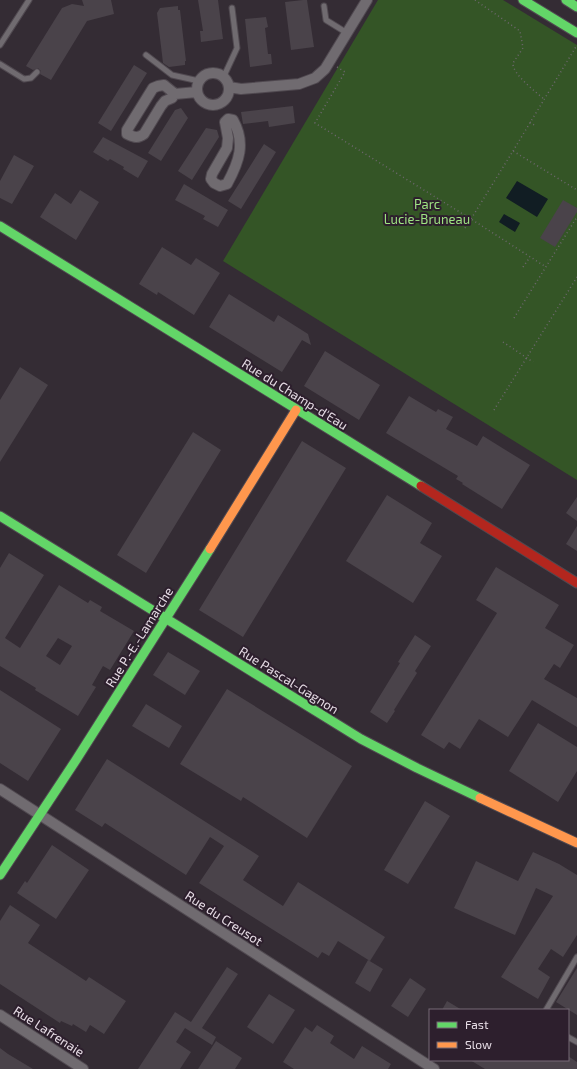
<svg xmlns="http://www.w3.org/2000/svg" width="577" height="1069" font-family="'Exo 2',sans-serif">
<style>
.green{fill:#345526}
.water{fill:#111d23}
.building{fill:#4a434a;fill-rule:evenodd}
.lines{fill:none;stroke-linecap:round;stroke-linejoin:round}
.lane-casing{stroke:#504950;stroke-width:7}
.street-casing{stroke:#504950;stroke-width:12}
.fast-casing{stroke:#504950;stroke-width:11}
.slow-casing{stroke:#504950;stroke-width:11}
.jam-casing{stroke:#504950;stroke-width:11}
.path{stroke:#6d686d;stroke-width:1.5;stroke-dasharray:1 3;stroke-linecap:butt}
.lane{stroke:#706b70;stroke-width:5}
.street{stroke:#706b70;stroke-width:10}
.fast{stroke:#63d668;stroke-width:9}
.slow{stroke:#ff974d;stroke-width:9}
.jam{stroke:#b3261e;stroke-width:9}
.labels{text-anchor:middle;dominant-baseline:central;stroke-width:4;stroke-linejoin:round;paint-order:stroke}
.park-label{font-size:13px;fill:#9fe483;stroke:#2d1f2d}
.street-label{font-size:13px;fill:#e6dce5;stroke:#2d1f2d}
</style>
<rect width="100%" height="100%" fill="#342c34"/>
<path class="green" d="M378,0H503L577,45V480L223,261Z"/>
<path class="water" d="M517,181L548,199L537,217L506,198Z
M504,214L520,223L515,232L499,222Z"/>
<path class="building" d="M82,0H111L114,14L87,21L51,80L40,74L41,71L38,68L33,70L26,66L62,8L72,4L84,6Z
M198,0H218L223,39L201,42L200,31H203Z
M303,0H307L314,47L291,50L285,2Z
M178,6V10H180L186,61H185V65L169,67L163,63L157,13L160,8Z
M266,17L268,27L265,28L268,54H271L272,64L250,67L245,19Z
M134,65L147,73L111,131L98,123Z
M293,106L295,123L269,127L268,121L243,124L241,112Z
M181,108L188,118L161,161L148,153L175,110Z
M206,128L217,130L219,137L192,180L178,171Z
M103,137L148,161L138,178L123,169L124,167L110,159L108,161L93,152Z
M264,144L276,152L241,209L228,201Z
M14,155L34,166L12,204L0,198V181Z
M184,184L228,210L218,227L203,219L205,216L175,200Z
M80,190L99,202L76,240L40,217L55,193L71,204Z
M563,200L577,208V212L555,247L540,238Z
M162,247L191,265L196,258L220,273L194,315L158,292L157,295L139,284Z
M229,294L274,322L278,315L308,334L311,345L302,340L282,372L209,327Z
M325,351L380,385L359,420L304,386Z
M20,367L48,385L0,462V400Z
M409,396L436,412L438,409L453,417L446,429L477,446L483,436L530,465L502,509L462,484L463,483L456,479L458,476L386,433Z
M193,432L221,450L146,573L117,555Z
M302,441L346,468L243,637L199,610Z
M387,495L432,523L420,543L442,556L413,603L346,561Z
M577,497V521L566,513Z
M577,526V551L566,544Z
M9,553L44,575L5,638L20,648L59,585L88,603L90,600L102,607L100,611L134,631L110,670L103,666L92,685L96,687L78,716L35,690L36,688L0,666V568ZM58,638L72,646L60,665L46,656Z
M496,567L559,605L545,628L574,645L560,668L554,664L544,679L577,698V727L532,700L508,737L479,719L460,749L449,742L444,749L421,735L497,613L476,600Z
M415,635L431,646L415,671L417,673L394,710L395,711L387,723L370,712L400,663L398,662Z
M168,652L200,671L185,695L153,675Z
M227,689L352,766L307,838L243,797L241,801L180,764Z
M0,690L61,729L28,781L0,763Z
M146,704L182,726L169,748L132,726Z
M538,723L577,747V771L558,802L509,771Z
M107,759L259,856L243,880L283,906L298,882L385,937L370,961L338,941L329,956L322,952L318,958L199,883L224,846L210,837L186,875L105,823L102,827L75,810Z
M425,801L450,816L408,884L384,870Z
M52,845L89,870L56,919L17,893L25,881L27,883Z
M533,852L559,864L577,875V935L563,957L551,949L538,969L550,977L538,999L501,977L553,896L536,888L515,935L454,908L476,861L518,881Z
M10,905L40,925L28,943L86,981L89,977L126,1001L104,1034L90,1025L86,1032L73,1024L72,1026L61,1021L60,1023L0,984V921Z
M368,960L383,969L370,992L355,983Z
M227,967L238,974L202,1028L216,1037L212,1045L185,1028L176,1042L191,1052L180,1069H138L175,1012L191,1022Z
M577,968V1015L556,1002Z
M410,978L426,989L408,1017L391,1006Z
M269,994L295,1010L273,1044L247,1027Z
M447,1001L462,1010H442Z
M317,1025L334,1036L330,1043L354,1059L362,1046L391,1064L388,1069H294L283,1062L305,1027L312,1032Z
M216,1041L242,1058L235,1069H198Z
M0,1048L8,1054L33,1069H0Z
M568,1056L577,1062V1069H485L470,1060H568Z"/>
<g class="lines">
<g class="lane-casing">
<path id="lane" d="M324,6L326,20L347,33
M0,45L29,0
M146,55L172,75L199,81
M0,64L24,79L31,78L37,72
M224,76L237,48L232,8
M546,1010L577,957
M568,1037L577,1042"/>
</g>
<g class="street-casing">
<path id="street" d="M197 89a16 16 0 1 1 32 0a16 16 0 1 1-32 0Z
M229,87L241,89L299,84L315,78L325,69L367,0
M175,94L164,85L158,86L153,88L127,130V134C134,137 137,139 144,134L161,106L165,101L172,98L175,94L197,92
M228,119L233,120C246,143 239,162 227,184L220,186L214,183L211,179L212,174L227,148L228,138L225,122Z
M0,789L434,1069
M0,1015L83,1069"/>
</g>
<g class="fast-casing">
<path id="fast" d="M523,0L577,33
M566,0L577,7
M0,226L421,486
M0,516L361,739L417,768L480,798
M0,875L76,760L210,549"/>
</g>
<g class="slow-casing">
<path id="slow" d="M210,549L296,410
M480,798L577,843"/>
</g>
<g class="jam-casing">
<path id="jam" d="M421,486L577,583"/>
</g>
<path class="path" d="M475,0L520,31L523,48L513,63C512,74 536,92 545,100
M337,67L345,72L315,123L471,219L513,151L577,190
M530,122L534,125
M513,151L577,45
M465,228L471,219L546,267
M523,267L530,257
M514,318L577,217
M503,342L533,362
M494,410L577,277"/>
<use href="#lane" class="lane"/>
<use href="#street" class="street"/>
<use href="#fast" class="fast"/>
<use href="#slow" class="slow"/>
<use href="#jam" class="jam"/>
</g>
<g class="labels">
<g class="park-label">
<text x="427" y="204">Parc<tspan x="427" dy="15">Lucie-Bruneau</tspan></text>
</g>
<g class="street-label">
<text transform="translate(295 394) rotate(32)">Rue du Champ-d'Eau</text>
<text transform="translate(139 637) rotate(-58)">Rue P.-E.-Lamarche</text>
<text transform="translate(289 680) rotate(32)">Rue Pascal-Gagnon</text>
<text transform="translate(224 918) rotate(33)">Rue du Creusot</text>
<text transform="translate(49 1031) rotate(33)">Rue Lafrenaie</text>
</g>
</g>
<rect x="429" y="1009" width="140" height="52" fill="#2d1f2d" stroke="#776b77"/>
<rect x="437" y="1022" width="20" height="6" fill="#63d668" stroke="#776b77"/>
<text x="465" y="1029" font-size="12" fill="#e6dce5">Fast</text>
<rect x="437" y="1042" width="20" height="6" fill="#ff974d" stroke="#776b77"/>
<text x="465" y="1049" font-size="12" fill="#e6dce5">Slow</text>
</svg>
